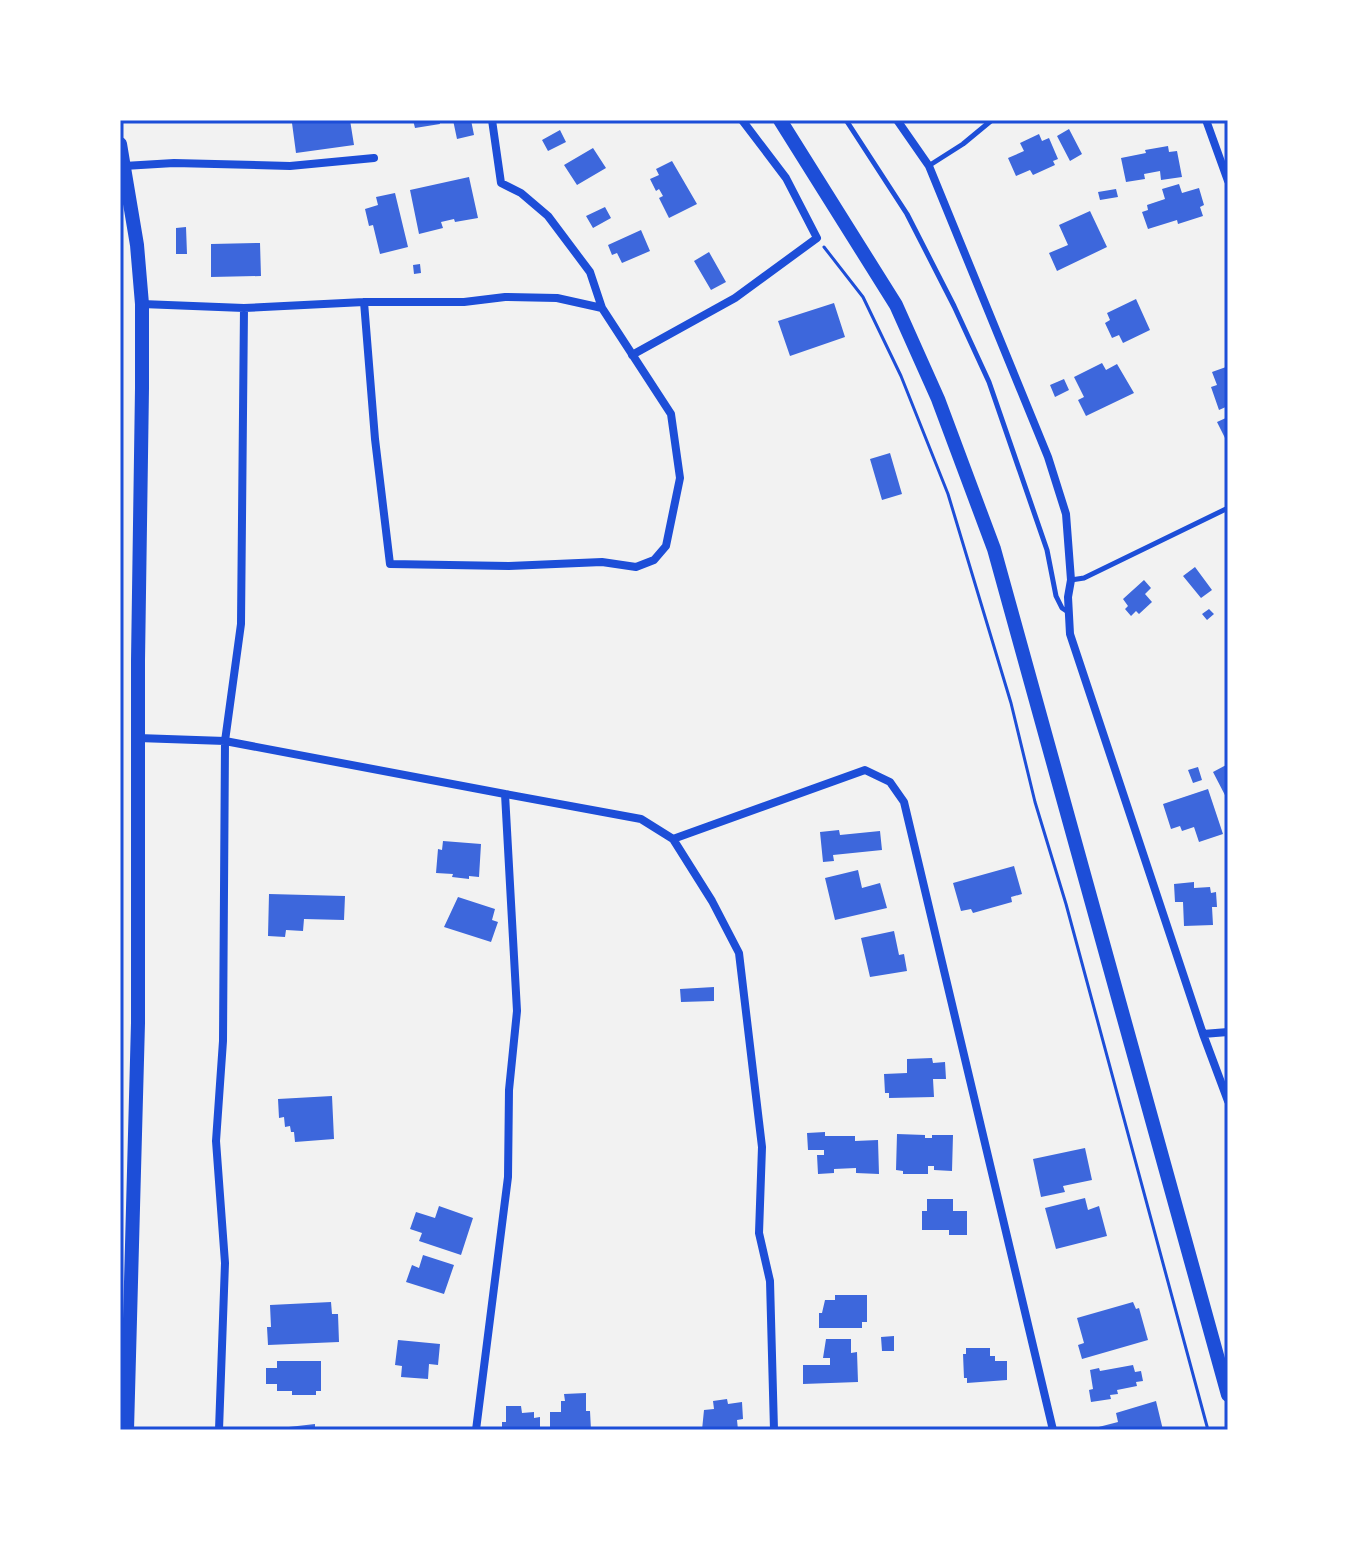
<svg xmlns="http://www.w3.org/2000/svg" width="1348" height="1550" font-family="Inter,sans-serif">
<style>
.building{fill:#3d67dc}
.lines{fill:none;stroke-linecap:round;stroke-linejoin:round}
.path{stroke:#1d4ed8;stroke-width:3}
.service{stroke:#1d4ed8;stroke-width:5}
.minor{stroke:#1d4ed8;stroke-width:8}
.secondary{stroke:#1d4ed8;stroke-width:14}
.primary{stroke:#1d4ed8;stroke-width:14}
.neatline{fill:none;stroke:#1d4ed8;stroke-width:3}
</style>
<rect width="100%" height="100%" fill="#f2f2f2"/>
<path class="building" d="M311,120H350L354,145L296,153L292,123Z
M413,120H439L440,124L415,128Z
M453,120H471L474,135L457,139Z
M1069,129L1082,154L1070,161L1057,136Z
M560,130L566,142L548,151L542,140Z
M1039,134L1042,141L1049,138L1058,159L1053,161L1055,165L1033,175L1030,170L1016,176L1008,158L1024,151L1020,143Z
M1168,146L1169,152L1177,151L1182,177L1161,180L1160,171L1144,174L1145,179L1126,182L1121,158L1146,153L1145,150Z
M593,148L606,168L577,185L564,165Z
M672,161L697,204L669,218L659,198L663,196L659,189L656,191L650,179L659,175L656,169Z
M469,177L478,218L455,222L454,219L441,222L443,228L419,234L410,190Z
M1179,184L1182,193L1199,188L1204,205L1200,207L1203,216L1178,224L1177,220L1148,229L1142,212L1148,210L1147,205L1165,199L1162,189Z
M1116,189L1118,197L1100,200L1098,192Z
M395,193L408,247L380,254L373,225L369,226L365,209L378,205L376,197Z
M605,207L611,218L593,228L586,216Z
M1090,211L1107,247L1057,271L1049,253L1068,245L1059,225Z
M186,227L187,254H176V228Z
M641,230L650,251L622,263L617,253L612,255L608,245Z
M260,243L261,276L211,277V244Z
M709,252L726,282L711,290L694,261Z
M420,264L421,273L414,274L413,265Z
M1136,299L1150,330L1123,343L1119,335L1112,338L1105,323L1110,320L1107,313Z
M834,303L845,337L790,356L778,321Z
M1102,363L1106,370L1117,364L1134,393L1086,416L1078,400L1084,397L1074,377Z
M1226,367L1228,406L1219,410L1211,387L1217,385L1212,372Z
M1064,379L1069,390L1055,397L1050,385Z
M1228,417V444L1217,422Z
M890,453L902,494L882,500L870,459Z
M1195,567L1212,590L1201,598L1183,576Z
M1144,580L1151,588L1145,594L1152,602L1139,614L1136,611L1131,616L1125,609L1128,606L1123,599Z
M1209,609L1214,614L1207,620L1202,614Z
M1228,764V801L1213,772Z
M1198,767L1202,780L1193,783L1188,770Z
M1208,789L1223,834L1199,842L1194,827L1182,831L1180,826L1171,829L1163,804Z
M839,830L840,835L880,831L882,850L833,855L834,861L823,862L820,832Z
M443,841L481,844L479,877L469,876V879L452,877L453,874L436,873L438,849L442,850Z
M1014,866L1022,894L1011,897L1012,902L973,913L971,909L961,911L953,883Z
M858,870L862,888L880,883L887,908L835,920L825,878Z
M1194,882V888L1210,887L1211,893L1216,892L1217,907H1212L1213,925L1184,926L1183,902H1175L1174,884Z
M269,894L345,896L344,920L304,919L303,931L286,930L285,937L268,936Z
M458,897L495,909L492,920L498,922L491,942L444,927Z
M894,931L899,955L904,954L907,971L870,977L861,938Z
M714,987V1001L681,1002L680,989Z
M932,1058L933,1063L945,1062L946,1079H933L934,1097L889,1098V1093H885L884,1074L907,1073V1059Z
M332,1096L334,1139L295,1142L294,1132H291L290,1126L285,1127L284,1117L279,1118L278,1099Z
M825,1132V1136H855V1141L878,1140L879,1174L856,1173V1168L834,1169V1173L818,1174L817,1155H824V1150H808L807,1133Z
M897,1134L925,1135V1138H932V1135H953L952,1171L934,1170V1166H928V1174H903V1171L896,1170Z
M1085,1148L1092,1180L1063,1186L1065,1192L1041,1197L1033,1159Z
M1085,1198L1088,1210L1099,1206L1107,1236L1056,1249L1045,1208Z
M927,1199H953V1211H967V1235H949V1230H922V1211H927Z
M439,1206L473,1218L461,1255L419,1241L422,1233L410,1229L416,1212L435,1218Z
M423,1255L454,1265L444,1294L406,1282L412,1265L419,1268Z
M835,1295H867V1322H862V1328H819V1313H822L825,1300H835Z
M331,1302L332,1314H338L339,1342L268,1345L267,1327H271L270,1305Z
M1133,1302L1136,1309L1139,1308L1148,1340L1082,1359L1078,1345L1084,1343L1077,1318Z
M894,1336V1351H882L881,1337Z
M826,1339H851V1353L857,1352L858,1382L803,1384V1365H830V1358H823Z
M398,1340L440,1344L438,1365L429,1364L428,1379L401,1377L402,1366L395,1365Z
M966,1348H990V1356H995V1361H1007V1380L967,1383V1378H964L963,1354H966Z
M277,1361H321V1391H316V1395H292V1391H277V1384H266V1368H277Z
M1133,1365L1135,1372L1141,1371L1143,1381L1136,1382L1137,1386L1117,1390L1118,1394L1110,1395L1111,1399L1091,1402L1089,1390L1093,1389L1090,1370L1099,1368L1100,1371Z
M586,1393V1411H590L591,1430H550V1412H561V1401H565L564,1394Z
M727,1399L728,1404L742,1402L743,1419L737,1420L738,1430H702L704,1410L714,1409L713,1401Z
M1156,1401L1163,1430H1087L1118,1422L1116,1413Z
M506,1406H521L522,1413L534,1412V1418L540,1417V1430H502V1422H506Z
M315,1424V1430H280V1428Z"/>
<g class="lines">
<path class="path" d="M824,247L863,297L901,376L948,494L1011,703L1035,802L1066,904L1208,1430"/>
<path class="service" d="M846,120L907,214L954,306L989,382L1047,550L1056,596L1062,608L1068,612
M930,165L963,144L992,120
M1071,580L1084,578L1228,508"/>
<path class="minor" d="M492,120L501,183L521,193L548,216L590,272L602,308
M897,120L929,166L1048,457L1066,514L1071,580L1068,597L1070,634L1203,1034L1228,1101
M1206,120L1228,181
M124,166L174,163L290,166L374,158
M142,304L244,308L364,302H464L505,297L557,298L602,308L671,414L680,478L666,546L654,560L636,567L602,562L509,566L390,564L375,439L364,302
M632,355L735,298L817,238L786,178L742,120
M138,738L225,741L505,794L517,1011L509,1090L508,1177L476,1430
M505,794L641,819L673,839L712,901L739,953L762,1147L759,1233L770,1281L774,1430
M673,839L865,770L890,782L904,802L1053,1430
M1203,1034L1228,1032
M219,1430L225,1263L216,1141L223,1041L225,741L241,624L244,308"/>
<path class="secondary" d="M120,144L137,245L142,304V388L138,661V1023L127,1430"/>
<path class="primary" d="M780,120L896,305L938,399L994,549L1228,1395"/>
</g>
<rect width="1348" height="1550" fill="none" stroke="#ffffff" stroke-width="244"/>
<rect x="122" y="122" width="1104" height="1306" class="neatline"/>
</svg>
